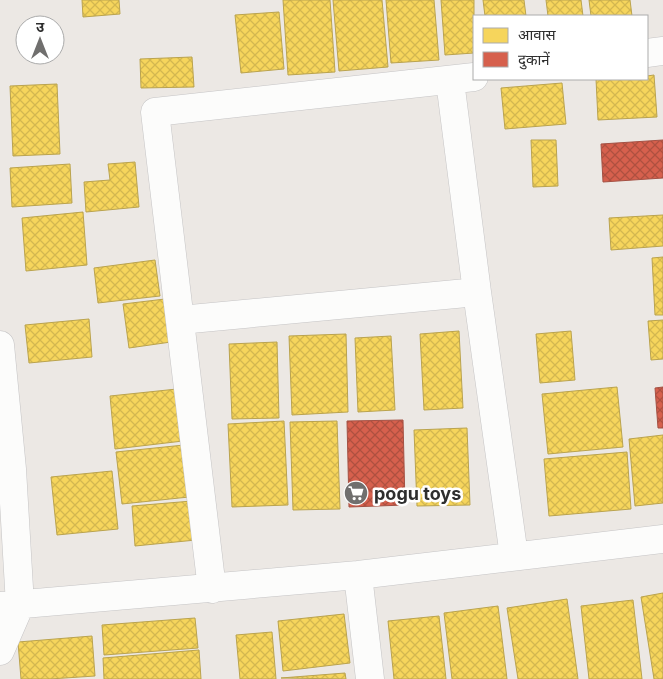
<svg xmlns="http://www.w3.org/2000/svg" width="663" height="679" font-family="Inter,'Noto Sans Devanagari',sans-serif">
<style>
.homes{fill:url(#homes-cross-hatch);stroke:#baa34e}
.shops{fill:url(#shops-cross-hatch);stroke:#a45144}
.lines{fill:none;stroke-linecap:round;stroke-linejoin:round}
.minor-casing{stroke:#c5c4c5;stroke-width:29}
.minor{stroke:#fcfcfb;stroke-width:28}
.labels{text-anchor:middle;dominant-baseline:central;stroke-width:5;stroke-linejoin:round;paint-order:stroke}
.poi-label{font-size:18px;font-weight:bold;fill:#2e2e2e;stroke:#fff;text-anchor:start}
</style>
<defs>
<pattern id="homes-cross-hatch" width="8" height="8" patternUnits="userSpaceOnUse" patternTransform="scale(1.25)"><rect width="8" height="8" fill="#f6d55c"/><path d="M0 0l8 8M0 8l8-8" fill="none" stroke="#d3b750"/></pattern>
<pattern id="shops-cross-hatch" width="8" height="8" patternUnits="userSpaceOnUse" patternTransform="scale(1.25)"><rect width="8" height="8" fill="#d6604d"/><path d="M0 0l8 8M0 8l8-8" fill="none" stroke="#ae5040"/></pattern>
</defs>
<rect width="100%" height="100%" fill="#ece8e4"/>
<path class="homes" d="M82,0H119L120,14L83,17Z
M283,0H330L335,72L288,75Z
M333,0H382L388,67L339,71Z
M386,0H434L439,60L391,63Z
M441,0H474V53L445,55Z
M483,0H524L526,16H485Z
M546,0H581L583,16H548Z
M589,0H630L632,16H591Z
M279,12L284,69L241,73L235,15Z
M192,57L194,87L141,88L140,59Z
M654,75L657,117L598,120L596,79H647V76Z
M562,83L566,124L505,129L501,88Z
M57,84L60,154L13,156L10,86Z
M531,140H556L558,186L533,187Z
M135,162L139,207L86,212L84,182L110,180L108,164Z
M70,164L72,203L12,207L10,168Z
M83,212L87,265L26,271L22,218Z
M663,215V246L611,250L609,218Z
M663,257V315H655L652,258Z
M155,260L160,296L98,303L94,268Z
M165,299L171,342L129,348L123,304Z
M89,319L92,357L29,363L25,325Z
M663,320V359L651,360L648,321Z
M459,331L463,408L424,410L420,334Z
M571,331L575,380L540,383L536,334Z
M346,334L348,412L292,415L289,336Z
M391,336L395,410L358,412L355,338Z
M277,342L279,418L232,419L229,344Z
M617,387L623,447L548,454L542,394Z
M177,389L183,441L115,449L110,396Z
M284,421L288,505L232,507L228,424Z
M337,421L340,509L293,510L290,422Z
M467,428L470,505L417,506L414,430Z
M663,435V503L635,506L629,439Z
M184,445L189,497L122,504L116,452Z
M627,452L631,509L549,516L544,459Z
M112,471L118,529L57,535L51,477Z
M192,501L196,540L135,546L132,506Z
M663,593V679H654L641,597Z
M567,599L578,679H518L507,608Z
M633,600L642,679H589L581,606Z
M498,606L507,679H452L444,613Z
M344,614L350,663L283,671L278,621Z
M439,616L446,679H394L388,621Z
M195,618L198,648L104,655L102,625Z
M272,632L276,679H240L236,635Z
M92,636L95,676L50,679H21L18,642Z
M199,650L201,679H104L103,658Z
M345,673L346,679L281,678Z"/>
<path class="shops" d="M663,140V178L603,182L601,144Z
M663,387V428H658L655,388Z
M403,420L405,505L349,507L347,421Z"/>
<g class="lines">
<g class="minor-casing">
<path id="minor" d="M647,53L663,51
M450,81L477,292L514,556
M180,320L477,292
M0,345L12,469L20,605L0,651
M358,575L370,679
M212,589L155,112L474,77
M0,606L358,575L663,539"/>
</g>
<use href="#minor" class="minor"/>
</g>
<defs>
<g id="supermarket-disc" transform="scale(1.25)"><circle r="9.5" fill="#706f6e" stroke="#fff"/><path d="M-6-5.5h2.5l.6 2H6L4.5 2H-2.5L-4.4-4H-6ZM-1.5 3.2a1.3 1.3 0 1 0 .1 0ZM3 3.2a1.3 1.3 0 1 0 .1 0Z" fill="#fff"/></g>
</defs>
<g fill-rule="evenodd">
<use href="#supermarket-disc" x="356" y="493"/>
</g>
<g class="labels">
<g class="poi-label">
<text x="374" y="493">pogu toys</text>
</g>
</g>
<rect x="473" y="15" width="175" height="65" fill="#ffffff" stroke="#ababab"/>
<rect x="483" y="28" width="25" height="15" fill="#f6d55c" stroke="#ababab"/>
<text x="518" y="40" font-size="15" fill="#2e2e2e">आवास</text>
<rect x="483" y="52" width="25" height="15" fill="#d6604d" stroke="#ababab"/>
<text x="518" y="65" font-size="15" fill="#2e2e2e">दुकानें</text>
<g transform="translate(40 40)"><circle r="24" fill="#ffffff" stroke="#ababab"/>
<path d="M0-4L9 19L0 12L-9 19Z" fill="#706f6e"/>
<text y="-8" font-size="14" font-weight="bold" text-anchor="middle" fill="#2e2e2e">उ</text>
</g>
</svg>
